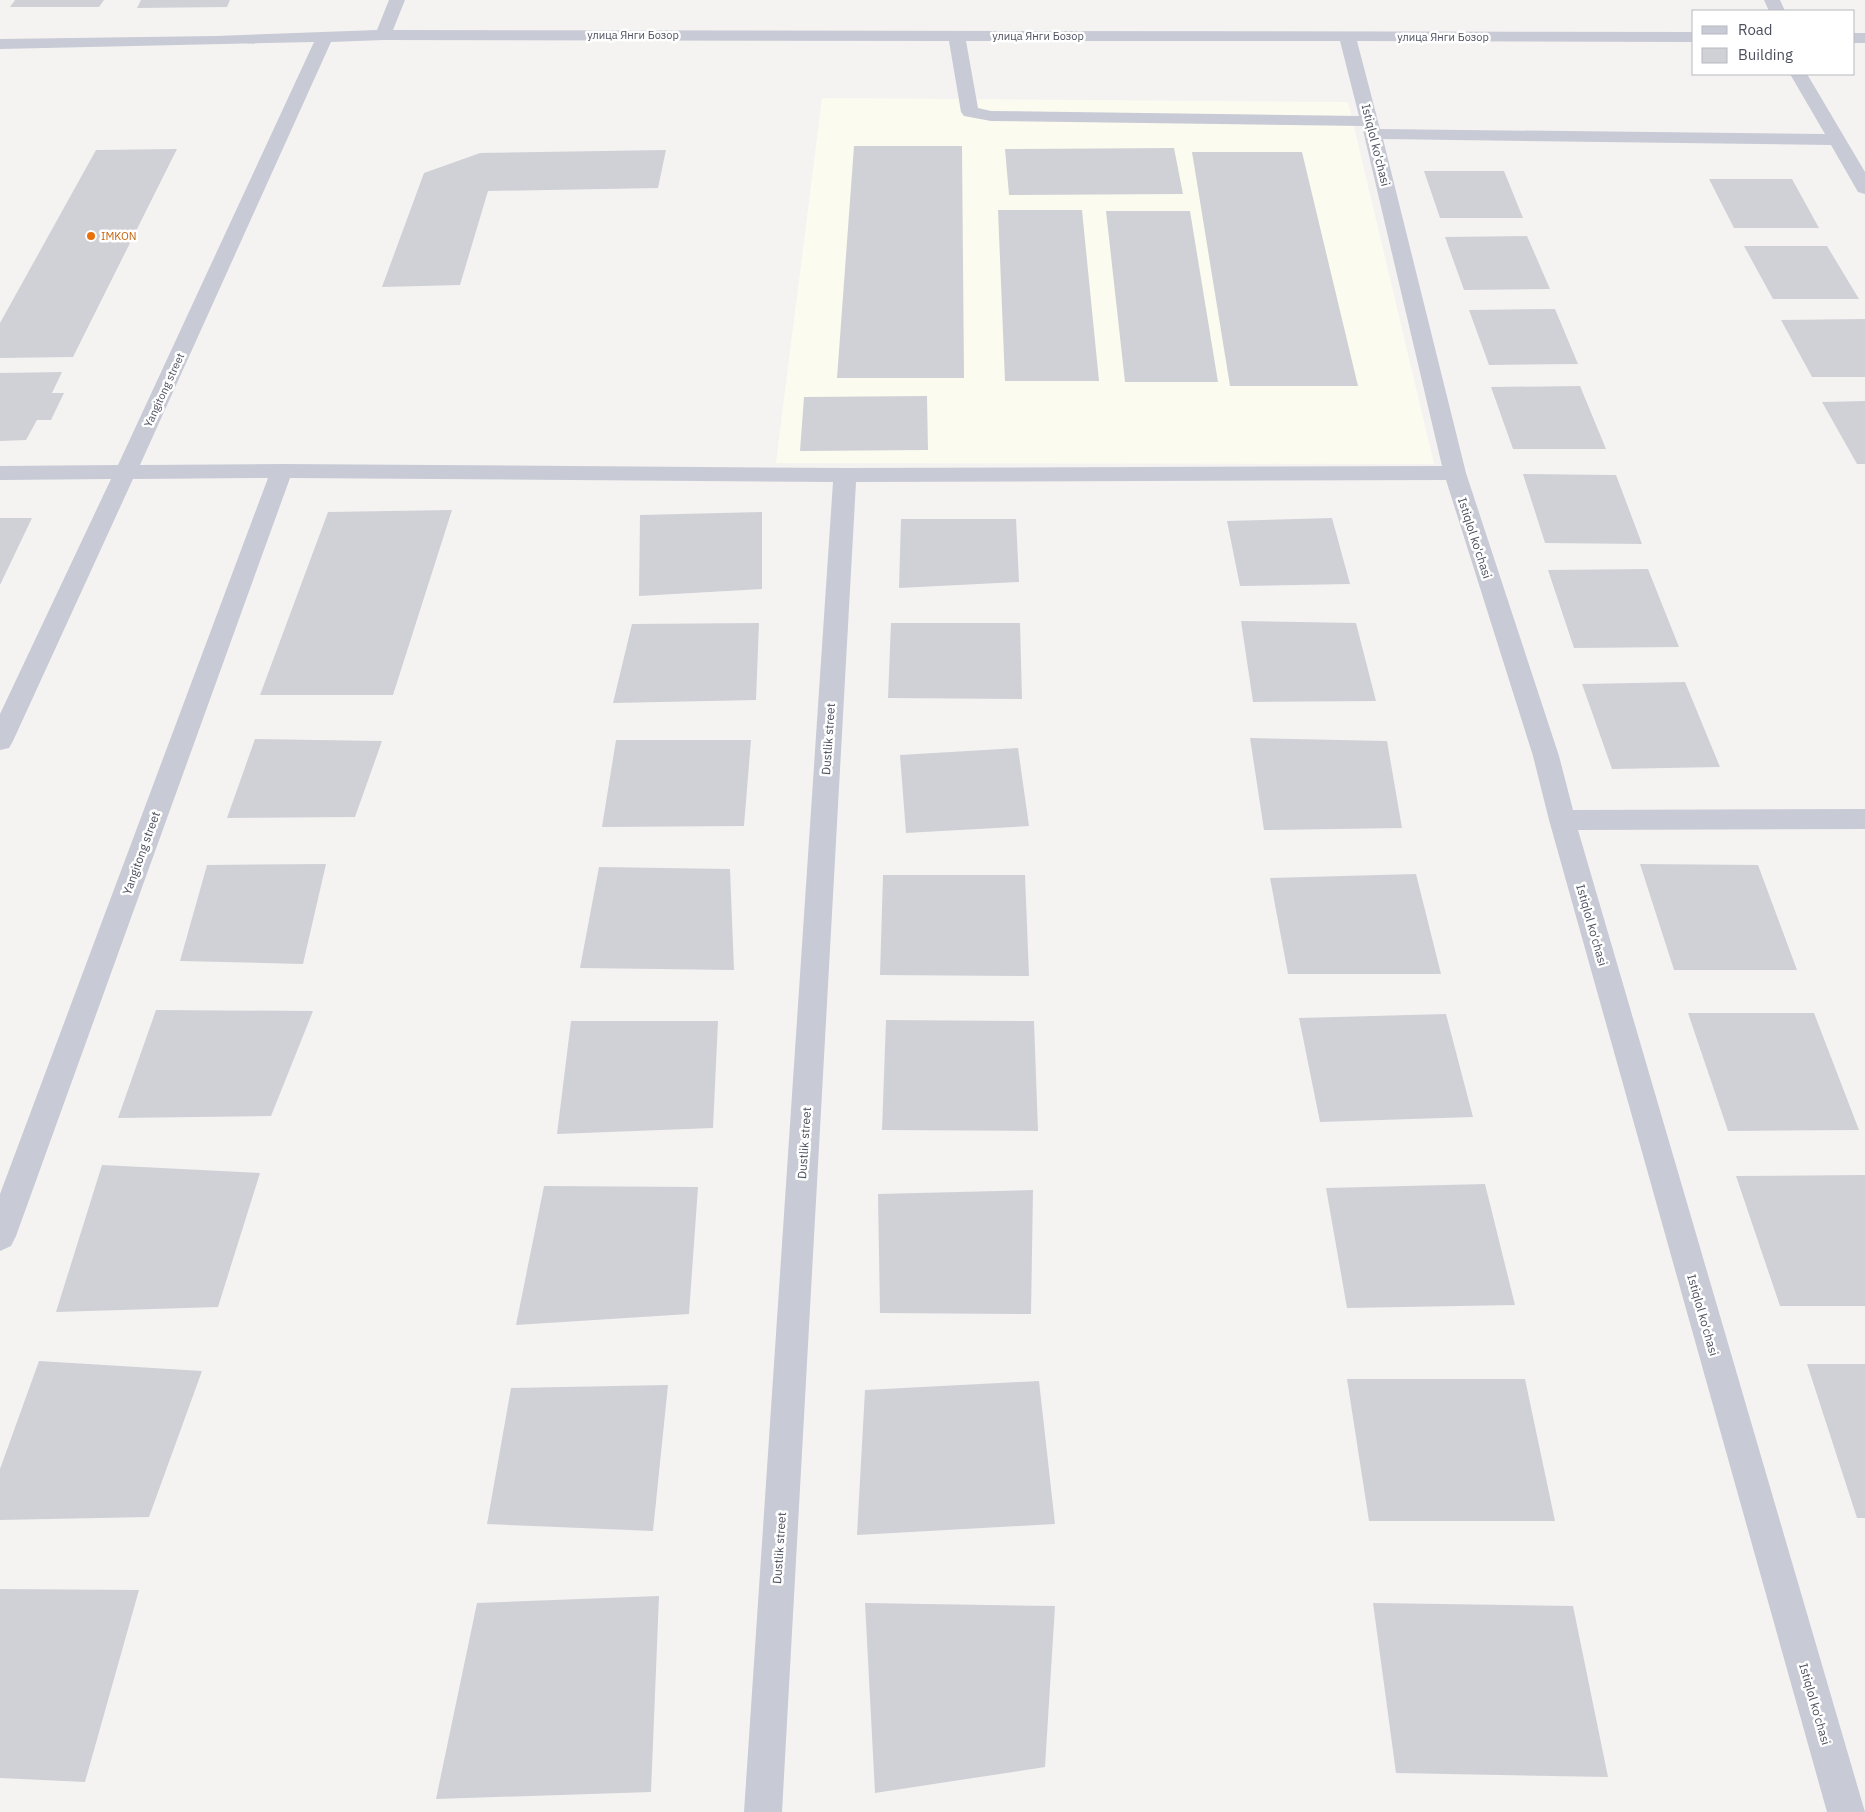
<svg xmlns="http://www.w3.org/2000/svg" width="1865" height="1812" font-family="'IBM Plex Sans',sans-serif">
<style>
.commercial{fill:#fbfcef}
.building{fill:#d0d1d6}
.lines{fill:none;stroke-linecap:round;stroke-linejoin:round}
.minor{fill:#c8cad5;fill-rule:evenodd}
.food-dot{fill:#e8710a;stroke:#fff;stroke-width:2}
.labels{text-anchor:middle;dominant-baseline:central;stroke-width:5;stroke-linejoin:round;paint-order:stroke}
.far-street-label{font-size:11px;fill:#4b4f5e;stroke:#fff}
.far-food-label{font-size:11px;fill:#c56008;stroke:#fff;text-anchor:start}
.street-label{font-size:12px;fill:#4b4f5e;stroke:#fff}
</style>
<rect width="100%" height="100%" fill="#f4f3f2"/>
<path class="commercial" d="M822,98L1348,102L1434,464L776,463Z"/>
<path class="building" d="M15,0H104L99,7H10Z
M141,0H230L227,7L137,8Z
M854,146H962L964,378H837Z
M1174,148L1183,194L1009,195L1005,149Z
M177,149L73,357L0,358V323L96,150Z
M666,150L658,188L488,191L460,285L382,287L424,173L480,153Z
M1192,152H1302L1358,386H1230Z
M1424,171H1504L1523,218H1440Z
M1709,179H1792L1819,228H1734Z
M998,210H1082L1099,381H1005Z
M1106,211H1190L1218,382H1125Z
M1527,236L1550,289L1464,290L1445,237Z
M1744,246H1827L1859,299H1773Z
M1555,309L1578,364L1489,365L1469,310Z
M1865,319V377H1812L1781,320Z
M62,372L52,393H64L51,420H37L26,440L0,441V373Z
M1580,386L1606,449H1513L1491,387Z
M927,396L928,450L800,451L804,397Z
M1865,401V464H1857L1822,402Z
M1523,474L1616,475L1642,544L1545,543Z
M452,510L393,695H260L328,512Z
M762,512V589L639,596L640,515Z
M0,518H32L0,585Z
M1332,518L1350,584L1240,586L1227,521Z
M901,519H1016L1019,582L899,588Z
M1648,569L1679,647L1574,648L1548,570Z
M1241,621L1356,623L1376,701L1253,702Z
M759,623L756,700L613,703L632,624Z
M891,623H1020L1022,699L888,698Z
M1685,682L1720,767L1612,769L1582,684Z
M1250,738L1387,741L1402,828L1264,830Z
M255,739L382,741L355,817L227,818Z
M616,740H751L744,826L602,827Z
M1018,748L1029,826L906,833L900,755Z
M326,864L303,964L180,961L207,865Z
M1640,864L1758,865L1797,970H1674Z
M599,867L730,869L734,970L580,968Z
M1416,874L1441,974H1288L1270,878Z
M883,875H1025L1029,976L880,975Z
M156,1010L313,1011L271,1116L118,1118Z
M1688,1013H1814L1859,1130L1728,1131Z
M1446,1014L1473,1117L1320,1122L1299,1018Z
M886,1020L1034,1021L1038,1131L882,1130Z
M571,1021H718L713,1128L557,1134Z
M102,1165L260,1173L218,1307L56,1312Z
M1865,1175V1306H1780L1736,1176Z
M1485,1184L1515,1305L1347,1308L1326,1188Z
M544,1186L698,1187L689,1314L516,1325Z
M1033,1190L1031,1314L880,1313L878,1194Z
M39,1361L202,1371L149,1517L0,1520V1469Z
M1807,1364H1865V1518H1857Z
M1347,1379H1525L1555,1521H1369Z
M1039,1381L1055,1524L857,1535L865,1390Z
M668,1385L653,1531L487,1524L511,1388Z
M0,1589L139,1590L85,1782L0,1778Z
M659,1596L651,1792L436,1799L477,1603Z
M865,1603L1055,1606L1045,1767L875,1793Z
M1373,1603L1573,1606L1608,1777L1396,1773Z"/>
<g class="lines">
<path class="minor" d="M389,0H405L393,30L1694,32V42L1357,41L1380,129L1825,134L1790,74H1807L1865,172V194L1858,192L1831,145L1383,139L1466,473L1559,756L1573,810L1865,809V829L1578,830L1865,1812H1827L1549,820L1533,756L1446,480L856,482L782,1812H744L833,482L290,478L16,1236L11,1246L0,1251V1194L268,478L133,479L13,741L9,748L0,750V714L111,479L0,480V466L118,465L314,42L0,49V39L216,36L377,30ZM383,40L949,41L961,112L964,116L991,121L1362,126L1442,466L845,468L282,464L140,465L331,42ZM966,41H1340L1359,116L991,111L978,108Z
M1764,0H1780L1785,11H1769Z
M1854,33H1865V43H1854Z"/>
</g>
<circle class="food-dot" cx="91" cy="236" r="5"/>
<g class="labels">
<g class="far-street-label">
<text x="633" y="35">улица Янги Бозор</text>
<text x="1038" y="36">улица Янги Бозор</text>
<text x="1443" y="37">улица Янги Бозор</text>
<text transform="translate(164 390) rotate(-65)">Yangitong street</text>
</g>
<g class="far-food-label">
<text x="101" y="236">IMKON</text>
</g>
<g class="street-label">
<text transform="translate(1376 145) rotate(76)">Istiqlol ko'chasi</text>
<text transform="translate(1475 538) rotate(72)">Istiqlol ko'chasi</text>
<text transform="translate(828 739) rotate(-86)">Dustlik street</text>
<text transform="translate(141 853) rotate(-70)">Yangitong street</text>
<text transform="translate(1592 925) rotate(74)">Istiqlol ko'chasi</text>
<text transform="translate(804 1143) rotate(-86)">Dustlik street</text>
<text transform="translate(1703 1315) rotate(74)">Istiqlol ko'chasi</text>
<text transform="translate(779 1548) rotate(-86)">Dustlik street</text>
<text transform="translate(1815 1704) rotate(74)">Istiqlol ko'chasi</text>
</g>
</g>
<rect x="1692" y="10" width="162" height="65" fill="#ffffff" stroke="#b7b9bf"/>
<rect x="1702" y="26" width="25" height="8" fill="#c8cad5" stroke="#b7b9bf"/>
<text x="1738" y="35" font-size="15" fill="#4b4f5e">Road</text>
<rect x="1702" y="48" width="25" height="15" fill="#d0d1d6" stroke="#b7b9bf"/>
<text x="1738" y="60" font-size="15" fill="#4b4f5e">Building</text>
</svg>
